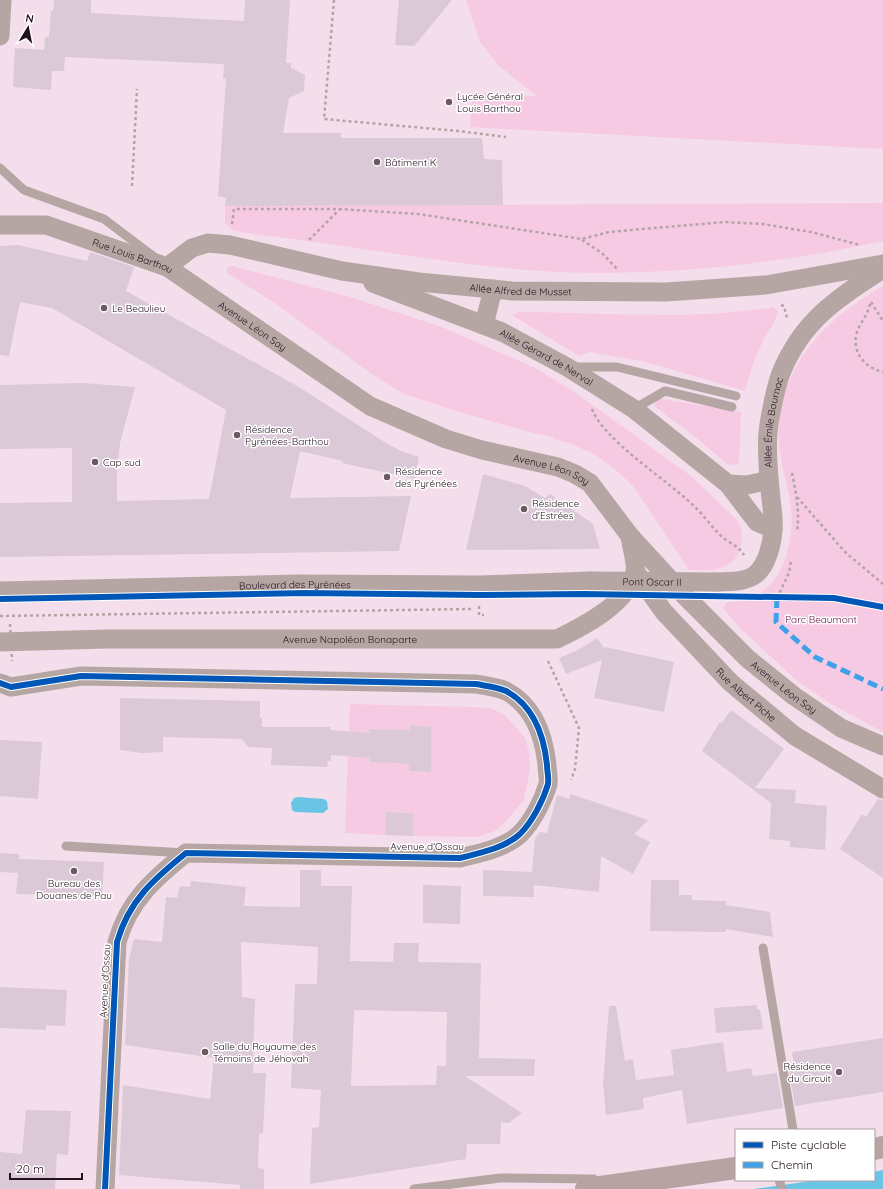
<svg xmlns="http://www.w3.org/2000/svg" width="883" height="1189" font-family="Quicksand,sans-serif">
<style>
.green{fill:#f6cae3;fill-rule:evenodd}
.water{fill:#6ac4e6}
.building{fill:#dbc9d7;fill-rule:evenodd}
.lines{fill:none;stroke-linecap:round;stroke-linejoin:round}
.path{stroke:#b4a4a6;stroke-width:2.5;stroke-dasharray:3 3;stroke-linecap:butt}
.lane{stroke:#b5a6a3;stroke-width:9}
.street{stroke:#b5a6a3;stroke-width:19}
.secondary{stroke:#b7a3a2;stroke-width:22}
.path-bridge{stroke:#b4a4a6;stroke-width:2.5;stroke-dasharray:3 3;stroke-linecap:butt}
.street-bridge{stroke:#b5a6a3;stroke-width:19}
.quiet{stroke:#3ea1ea;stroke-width:5;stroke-dasharray:10 5;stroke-linecap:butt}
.cycleway-casing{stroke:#fff;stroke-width:8}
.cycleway{stroke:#0057b8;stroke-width:6}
.poi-dot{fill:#6c5964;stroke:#fff;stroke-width:1.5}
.labels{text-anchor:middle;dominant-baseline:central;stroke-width:3;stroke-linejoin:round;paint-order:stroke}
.poi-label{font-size:10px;fill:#23111c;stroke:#fff;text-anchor:start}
.street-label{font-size:10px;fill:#23111c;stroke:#fff}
.park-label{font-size:10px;fill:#5f0f46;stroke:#fff}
</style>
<rect width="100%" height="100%" fill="#f5deeb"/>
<path class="green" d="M466,0H883V149L470,127L472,93L537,96L498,65L480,42Z
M883,203V241C773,265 653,278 540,271C442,264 344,244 246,233L232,230L225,223V206Z
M232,266L347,296L442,327L535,368L573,391L691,476L736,519L741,528L742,540L739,553L734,560L724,567L711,570H689L633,486L617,471L594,454L571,444L554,439V437L529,432L459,412L404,394L370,373L275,303L227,273V268Z
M883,286V732L831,704L797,681L741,629L723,608L726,603C739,601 750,599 761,592C787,576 794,534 791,507C787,477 775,451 779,420C787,357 830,316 883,286Z
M773,307L778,311C776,322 768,331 763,341C755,357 749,374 745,391L646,362L590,352L579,356L512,315L519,312C603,312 689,321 773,307Z
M662,399L741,412L739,462L737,464L728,465L698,439L654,406L656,400Z
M350,704L473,707L491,708L505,715L525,738L529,752L530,769L524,800L509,818L495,831L477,837L413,836V813L386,812L385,835L345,833ZM410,725L431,727L430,772L409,771V764L370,762V729L410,730Z"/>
<path class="water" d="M298,797L324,799L327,801L328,809L323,813L295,812L292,810L291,803L294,798Z
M883,1170V1189H754L818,1180H874V1172Z"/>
<path class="building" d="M54,0H91V13L244,21L245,0H290L286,63H291V68L305,75L304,91L289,98L283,133H341V138H482L484,159L502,160L503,205L225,206L226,198L218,196L226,79L223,78L224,64L65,57L64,71H52L51,90L13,87L15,48L44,50L45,37H49L51,11H53Z
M399,0H452L414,46L395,45Z
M18,245L87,261L90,252L134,267L126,291L299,387L386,443L401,451L419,457L415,479L342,463L343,461L300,451L290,498L411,496L399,551L0,557V503L72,502V448L0,449V385L83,383L135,387L120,443L117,475V501L209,499L226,410L52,308L20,302L9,356L0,355V246Z
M483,474L525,486L545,498L550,494L593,524L600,549L466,550Z
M597,638L605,649V647L674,662L664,712L594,698L602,660L566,674L559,658L578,650Z
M120,698L260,701V718H262V727H330V730L370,733V729L410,730V725L431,727V772L409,771V764L370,762V758L331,755V761H328L327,767L271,765L272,748L248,747L242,739L163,737V752L142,753L120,750Z
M731,710L784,749L755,788L796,790L795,803L827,806L825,850L790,847V841L769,839L771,803L702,751L720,722L722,723Z
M0,740L42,742L38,799L0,796Z
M571,794L648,820L634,834L650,842L633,874L601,856L599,892L534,885V897L483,896V870L532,872L535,838L540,832L547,833L557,795L569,799Z
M878,799L883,800V878L840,849L862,814L866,817Z
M386,812L413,813V836L385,835Z
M0,853L19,854V859L104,862L102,896L16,894L18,873L0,872Z
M300,870H321V886H352L350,961L393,962L394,943H419L418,962L481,963L479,1058L535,1059L534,1076H465L522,1113L509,1123L501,1122L500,1144H467L466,1159L310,1184L312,1128L319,1127L321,1090L291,1088L295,984H317L318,947L241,942L242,997L255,999L253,1073H266L263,1133L259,1134L258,1168L264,1169V1189H240V1185L119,1175L123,1085L210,1099L214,1058L125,1045L129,959L134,939L162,942L166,897L177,898L180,886L190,887L191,881L246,887L244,906L300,907ZM354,1010L447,1012L446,1066H437L436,1085L351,1086Z
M651,880H679V895H692V900L726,901V905L770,912L773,937L726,929V932L650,931Z
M423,885L461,886L460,924L423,923Z
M0,987L67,990L65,1026L46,1025V1030L0,1028Z
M757,1005V1009L760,1010L763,1029L716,1033L714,1008Z
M609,1006H616L625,1061L633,1059L636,1080L674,1075L671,1050L723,1042L727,1072L751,1068L753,1076L777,1073L783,1108L687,1124L682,1090L643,1098L644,1109L606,1115L603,1083Z
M883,1038V1092L795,1106L789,1071L795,1070L792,1052Z
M26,1110L71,1111L68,1155L57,1154L55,1189H0V1152L22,1154Z"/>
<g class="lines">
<path class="path" d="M334,0L324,119L458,131L506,137
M132,186L137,89
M232,224L234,209H339L418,214L582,239L609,232L665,227L724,222L763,224L811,232L860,245
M309,240L339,210
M582,240L602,253L618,270
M871,302L883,321
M870,304C868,313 864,318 859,327C849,348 862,367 883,372
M781,305L784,306L787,318
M592,409C604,441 669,481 695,507C704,516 712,527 721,536C729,543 739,546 744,555
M792,473C796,493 800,512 797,532
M797,497L845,552L883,584
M777,598L789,573L791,560
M479,606V615H484
M0,616L471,609
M548,661L579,728L575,769L571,780"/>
<path class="lane" d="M0,168L24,190L104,219L153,256
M572,367H617L736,396
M634,409L665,391L732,407
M66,846L185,853
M763,948L793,1130
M779,1180L782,1189
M414,1189L500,1178L594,1179"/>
<g class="street">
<path d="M0,36L2,0"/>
<path id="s1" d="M0,225H46L167,267L370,406L446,439L482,450L558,467L575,474L590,483L630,536L685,596L748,659L794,696L841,728L883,746"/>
<path id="s2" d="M167,267L192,248L208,243L230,245L342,271L419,282L512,291L666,292L766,285L883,264"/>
<path id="s3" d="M373,283L502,332L567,367L634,409L728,484L747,485L769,480"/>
<path d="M484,325L493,289"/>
<path d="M728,484L757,522L773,529"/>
<path id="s4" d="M635,571L664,612L731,683L795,736L883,789"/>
<path id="s5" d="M715,582C728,581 745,583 756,574C767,565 772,544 773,530C774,520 772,509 771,499C769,478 766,454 768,433C769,419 776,386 781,373C802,321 837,298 883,269"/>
<path id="s6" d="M0,591L299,584L479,585L590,581"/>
<path id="s7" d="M0,642L107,639H557C584,626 627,604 635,573C637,563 631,546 630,536"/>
<path d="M0,683L11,687L81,676L476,684C486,686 497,687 506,691C534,706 544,736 547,765C547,771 549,778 548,784C543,801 532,822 520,834C505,848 480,853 460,858L186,853C154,879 129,900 117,942L105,1189"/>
</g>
<path class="secondary" d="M874,1149L883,1147
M586,1189L736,1168"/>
<path class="path-bridge" d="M10,624L12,661"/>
<path class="street-bridge" id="s8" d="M590,581L715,582"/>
<path class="quiet" d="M777,598L776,622L815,657L883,689"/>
<g class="cycleway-casing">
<path id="cycleway" d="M0,599L305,593L480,595L584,594L834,598L883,607
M0,683L11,687L81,676L476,684C486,686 497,687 506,691C534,706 544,736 547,765C547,771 549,778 548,784C543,801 532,822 520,834C505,848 480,853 460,858L186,853C154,879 129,900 117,942L105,1189"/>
</g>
<use href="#cycleway" class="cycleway"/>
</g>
<g class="poi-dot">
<circle cx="449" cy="102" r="4"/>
<circle cx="377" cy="162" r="4"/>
<circle cx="104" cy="308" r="4"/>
<circle cx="237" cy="435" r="4"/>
<circle cx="95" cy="462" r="4"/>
<circle cx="387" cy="477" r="4"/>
<circle cx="524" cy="509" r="4"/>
<circle cx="74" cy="871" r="4"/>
<circle cx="205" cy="1052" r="4"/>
<circle cx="839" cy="1072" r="4"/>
</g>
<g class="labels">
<g class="poi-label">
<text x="457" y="96">Lycée Général<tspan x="457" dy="12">Louis Barthou</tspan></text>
<text x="385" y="162">Bâtiment K</text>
<text x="112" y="308">Le Beaulieu</text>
<text x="245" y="429">Résidence<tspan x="245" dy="12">Pyrénées-Barthou</tspan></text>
<text x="103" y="462">Cap sud</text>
<text x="395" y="471">Résidence<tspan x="395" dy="12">des Pyrénées</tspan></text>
<text x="532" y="503">Résidence<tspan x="532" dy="12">d'Estrées</tspan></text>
<text x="74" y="883" text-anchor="middle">Bureau des<tspan x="74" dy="12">Douanes de Pau</tspan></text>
<text x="213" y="1046">Salle du Royaume des<tspan x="213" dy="12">Témoins de Jéhovah</tspan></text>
<text x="831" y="1066" text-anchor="end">Résidence<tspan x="831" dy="12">du Circuit</tspan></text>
</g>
<g class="street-label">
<text stroke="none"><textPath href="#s1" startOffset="138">Rue Louis Barthou</textPath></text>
<text stroke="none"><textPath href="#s2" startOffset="365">Allée Alfred de Musset</textPath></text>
<text stroke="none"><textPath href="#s1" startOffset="278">Avenue Léon Say</textPath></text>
<text stroke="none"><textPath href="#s3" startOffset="189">Allée Gérard de Nerval</textPath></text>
<text stroke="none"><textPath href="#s5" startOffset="199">Allée Émile Bournac</textPath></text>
<text stroke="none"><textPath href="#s1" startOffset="613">Avenue Léon Say</textPath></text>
<text stroke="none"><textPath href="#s8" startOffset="62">Pont Oscar II</textPath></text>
<text stroke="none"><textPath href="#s6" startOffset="295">Boulevard des Pyrénées</textPath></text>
<text stroke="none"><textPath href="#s7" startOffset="350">Avenue Napoléon Bonaparte</textPath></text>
<text stroke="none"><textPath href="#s1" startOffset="937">Avenue Léon Say</textPath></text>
<text stroke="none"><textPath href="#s4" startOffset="167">Rue Albert Piche</textPath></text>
<text x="427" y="846">Avenue d'Ossau</text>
<text transform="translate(105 981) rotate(-87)">Avenue d'Ossau</text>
</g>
<g class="park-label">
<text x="821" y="619">Parc Beaumont</text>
</g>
</g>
<rect x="735" y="1129" width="140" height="52" fill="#ffffff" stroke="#a7a0a4"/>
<rect x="743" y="1142" width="20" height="6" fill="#0057b8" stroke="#a7a0a4"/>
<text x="771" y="1149" font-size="12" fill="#23111c">Piste cyclable</text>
<rect x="743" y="1162" width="20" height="6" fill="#3ea1ea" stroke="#a7a0a4"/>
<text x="771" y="1169" font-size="12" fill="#23111c">Chemin</text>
<g transform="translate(28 28) rotate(10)" stroke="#ffffff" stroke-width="3" paint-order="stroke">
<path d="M0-3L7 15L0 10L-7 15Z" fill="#23111c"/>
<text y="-6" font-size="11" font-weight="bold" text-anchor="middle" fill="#23111c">N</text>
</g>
<path d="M10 1173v6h72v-6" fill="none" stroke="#23111c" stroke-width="2"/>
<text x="16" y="1173" font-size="12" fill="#23111c" stroke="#ffffff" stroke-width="3" paint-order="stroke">20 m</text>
</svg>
